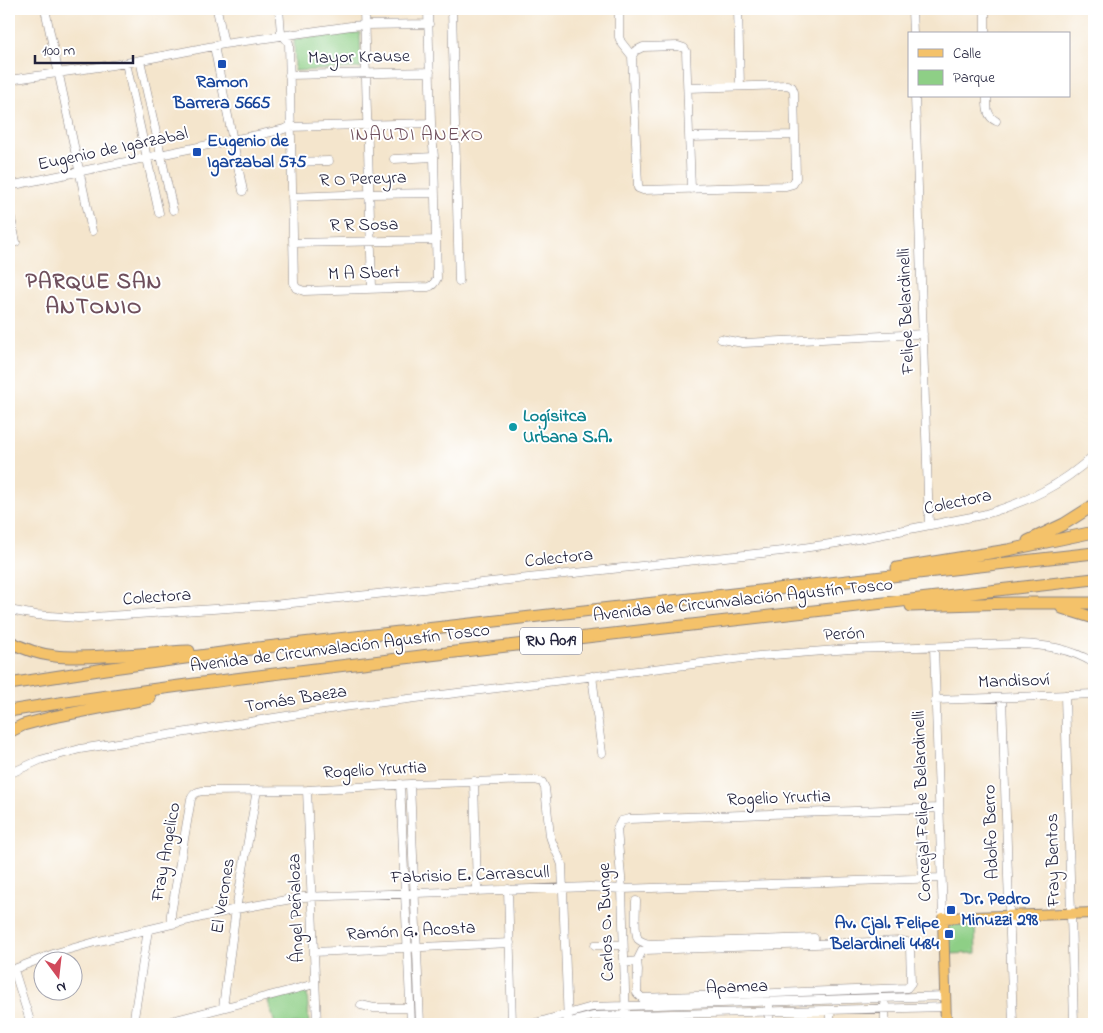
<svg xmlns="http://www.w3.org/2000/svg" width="1103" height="1033" font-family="'Indie Flower',sans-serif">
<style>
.green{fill:#8ecf86;stroke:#587860}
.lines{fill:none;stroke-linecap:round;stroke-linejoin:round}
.minor-casing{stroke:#8b8484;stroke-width:9}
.major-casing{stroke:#8b8484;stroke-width:12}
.highway-casing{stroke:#8b8484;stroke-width:13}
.minor{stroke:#fff;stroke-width:8}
.major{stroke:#f4c26a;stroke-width:10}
.highway{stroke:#f4c26a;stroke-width:11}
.transit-dot{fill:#1a4fb4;stroke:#fff;stroke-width:2}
.culture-dot{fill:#0f9aa8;stroke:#fff;stroke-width:2}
.labels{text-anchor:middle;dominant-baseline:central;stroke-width:4;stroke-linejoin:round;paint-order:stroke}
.shield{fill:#fff;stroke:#646476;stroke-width:1}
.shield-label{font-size:16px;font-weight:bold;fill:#22223b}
.street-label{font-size:18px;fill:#22223b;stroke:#fff}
.transit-label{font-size:18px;font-weight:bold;fill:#164399;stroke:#fff;text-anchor:start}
.culture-label{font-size:18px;font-weight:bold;fill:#0d838f;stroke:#fff;text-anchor:start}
.neighbourhood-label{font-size:19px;letter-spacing:1px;fill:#6f505d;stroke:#fff}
.district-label{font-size:22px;font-weight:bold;letter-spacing:1px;fill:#6f505d;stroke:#fff}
</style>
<rect width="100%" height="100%" fill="#fff"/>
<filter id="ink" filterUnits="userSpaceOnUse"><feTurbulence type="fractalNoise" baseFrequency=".02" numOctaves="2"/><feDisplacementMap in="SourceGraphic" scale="10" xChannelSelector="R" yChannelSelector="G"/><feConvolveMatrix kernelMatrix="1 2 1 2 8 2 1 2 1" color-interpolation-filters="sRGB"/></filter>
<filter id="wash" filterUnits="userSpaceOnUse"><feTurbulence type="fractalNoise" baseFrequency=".0096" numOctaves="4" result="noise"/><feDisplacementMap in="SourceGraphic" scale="20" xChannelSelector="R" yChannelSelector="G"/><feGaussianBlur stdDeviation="1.12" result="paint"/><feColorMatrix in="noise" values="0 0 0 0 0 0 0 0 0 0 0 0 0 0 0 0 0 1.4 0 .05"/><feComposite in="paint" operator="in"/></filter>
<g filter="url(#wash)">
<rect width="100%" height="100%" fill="#f4e5cc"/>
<path class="green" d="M360,32L361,68L295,71L294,39Z
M975,924L976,953L948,954L947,930L951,925Z
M307,991L309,1024H275L268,1001Z"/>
</g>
<g filter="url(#ink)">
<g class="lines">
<g class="minor-casing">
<path id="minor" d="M45,9L92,231
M217,9L224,44
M279,9L281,33L289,43L294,283L296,288L304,291L428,287C433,286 435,283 437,278L434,157L431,123L428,9
M364,9L372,288
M452,9L459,281
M619,9V37L621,42L632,56
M738,9L740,86
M912,9L913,34
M985,34V9
M214,46L243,191
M140,60L173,210
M126,63L159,213
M289,75L430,72
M9,80L126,63L224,44L351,26L365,25L429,24
M688,88L787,85L792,87L794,92L796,178L793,184L786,186L643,190L638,188V185L632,56L635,51L643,47L678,46L684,48L686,51L691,189
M915,96L929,525
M987,96C987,106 986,116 996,121
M689,137L795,135
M394,159L434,157
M291,162L329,161
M9,186L281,130L290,127L431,123
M292,197L370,194L435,193
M9,209L16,242
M293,243L436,240
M721,339L743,343L923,334
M9,610L36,615L78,618L273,605L782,551L837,543L982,515C1025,503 1061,486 1094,455
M934,647L943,918
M592,676L602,753
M1065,695L1074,1024
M1002,698L1013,1024
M935,700L1094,694
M9,774L40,760L80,749L343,707L759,656L850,649L1018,644C1045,645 1070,648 1094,663
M474,781L477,890
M400,784L411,1024
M410,784L420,1024
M307,790L317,1024
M920,809L923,879
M508,889L512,1024
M636,901C636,910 634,932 638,939C641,942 645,943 649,944L814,938
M171,924V914L191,799C194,793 196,792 202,791L307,790L410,784L535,780L542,782L545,788L550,836C553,847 559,855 562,865L568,1024
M595,945H623
M314,952L510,943
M624,963L637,961L642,951L645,950L902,941L907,942L910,947L911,983L907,988L642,998L637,993L638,970L637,961
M14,970L31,1024
M9,971L56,953L95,942L236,909L303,897L590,887L622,889L941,878
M361,1005L374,1008H410
M885,1005V1024
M769,1006V1024
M223,1007L236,909L257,790
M830,1010V1024
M673,1014V1024
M133,1024L148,930
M160,1024L315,984
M532,1024L592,1007L945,996
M562,1024L593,1016L946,1007
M626,1024L622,889L617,829L621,821L629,819L939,808"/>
</g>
<g class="major-casing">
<path id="major" d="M946,1024L943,918L1094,913"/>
</g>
<g class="highway-casing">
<path id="highway" d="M1028,541L1064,524L1094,505
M897,568L1008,550L1094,532
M911,606L1012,603H1094
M1062,608L1094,618
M9,641C41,659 68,658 103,656C132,655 160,652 189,651
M9,684L105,669L258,648L1094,553
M9,711C157,687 306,670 455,652C668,627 881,603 1094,579
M9,732L23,725L53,717L150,698"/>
</g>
<use href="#minor" class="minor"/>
<use href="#major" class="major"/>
<use href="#highway" class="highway"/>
</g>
</g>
<g class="transit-dot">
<rect x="217" y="59" width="10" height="10" rx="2.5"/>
<rect x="192" y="147" width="10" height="10" rx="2.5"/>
<rect x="946" y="905" width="10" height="10" rx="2.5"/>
<rect x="944" y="929" width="10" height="10" rx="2.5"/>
</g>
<circle class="culture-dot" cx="513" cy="427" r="5"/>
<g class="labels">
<rect class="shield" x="520" y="627.5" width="62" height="27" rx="4"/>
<g class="shield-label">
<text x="551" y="641">RN A019</text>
</g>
<g class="street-label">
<text transform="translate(359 58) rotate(-1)">Mayor Krause</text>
<text transform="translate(113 150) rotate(-12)">Eugenio de Igarzabal</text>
<text transform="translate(363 180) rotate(-2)">R O Pereyra</text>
<text transform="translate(364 226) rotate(-1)">R R Sosa</text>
<text transform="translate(364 274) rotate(-2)">M A Sbert</text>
<text transform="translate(907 311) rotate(-92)">Felipe Belardinelli</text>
<text transform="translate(958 503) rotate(-12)">Colectora</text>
<text transform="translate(559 559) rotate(-6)">Colectora</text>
<text transform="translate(157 598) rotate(-4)">Colectora</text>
<text transform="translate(743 601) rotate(-6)">Avenida de Circunvalación Agustín Tosco</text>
<text transform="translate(844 635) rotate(-3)">Perón</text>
<text transform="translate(340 649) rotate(-7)">Avenida de Circunvalación Agustín Tosco</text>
<text transform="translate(1014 682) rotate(-2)">Mandisoví</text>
<text transform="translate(296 700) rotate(-9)">Tomás Baeza</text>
<text transform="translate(375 771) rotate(-3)">Rogelio Yrurtia</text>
<text transform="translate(779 799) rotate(-2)">Rogelio Yrurtia</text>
<text transform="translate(923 806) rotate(-92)">Concejal Felipe Belardinelli</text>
<text transform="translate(992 832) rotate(-92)">Adolfo Berro</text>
<text transform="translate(167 852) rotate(-80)">Fray Angelico</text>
<text transform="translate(1054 860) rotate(-91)">Fray Bentos</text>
<text transform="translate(470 876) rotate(-2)">Fabrisio E. Carrascull</text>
<text transform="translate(224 896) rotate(-81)">El Verones</text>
<text transform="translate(297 908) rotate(-92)">Ángel Peñaloza</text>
<text transform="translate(607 922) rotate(-92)">Carlos O. Bunge</text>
<text transform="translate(411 932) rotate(-3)">Ramón G. Acosta</text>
<text transform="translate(737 988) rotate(-2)">Apamea</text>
</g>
<g class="transit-label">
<text x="222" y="83" text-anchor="middle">Ramon<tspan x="222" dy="21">Barrera 5665</tspan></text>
<text x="207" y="142">Eugenio de<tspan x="207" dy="21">Igarzabal 575</tspan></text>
<text x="961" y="900">Dr. Pedro<tspan x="961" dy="21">Minuzzi 298</tspan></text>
<text x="939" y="924" text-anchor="end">Av. Cjal. Felipe<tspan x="939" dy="21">Belardineli 4484</tspan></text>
</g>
<g class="culture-label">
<text x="523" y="417">Logísitca<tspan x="523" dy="21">Urbana S.A.</tspan></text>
</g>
<g class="neighbourhood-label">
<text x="417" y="135">INAUDI ANEXO</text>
</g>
<g class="district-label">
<text x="94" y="283">PARQUE SAN<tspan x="94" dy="25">ANTONIO</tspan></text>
</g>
</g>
<rect width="1103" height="1033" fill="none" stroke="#fff" stroke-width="30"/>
<rect x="908" y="32" width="162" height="65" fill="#ffffff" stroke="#a7a7b1"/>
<rect x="918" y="49" width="25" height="8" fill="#f4c26a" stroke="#a7a7b1"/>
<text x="953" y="58" font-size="15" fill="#22223b">Calle</text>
<rect x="918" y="70" width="25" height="15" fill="#8ecf86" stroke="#a7a7b1"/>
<text x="953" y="82" font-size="15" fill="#22223b">Parque</text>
<g transform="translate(58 976) rotate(165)"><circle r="24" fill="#ffffff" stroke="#a7a7b1"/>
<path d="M0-4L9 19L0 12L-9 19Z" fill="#d1495b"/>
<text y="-8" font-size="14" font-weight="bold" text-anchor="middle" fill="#22223b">N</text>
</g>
<path d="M35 55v8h98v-8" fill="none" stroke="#22223b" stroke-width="2.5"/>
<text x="42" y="55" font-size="15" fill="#22223b" stroke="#ffffff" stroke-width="4" paint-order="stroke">100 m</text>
</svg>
